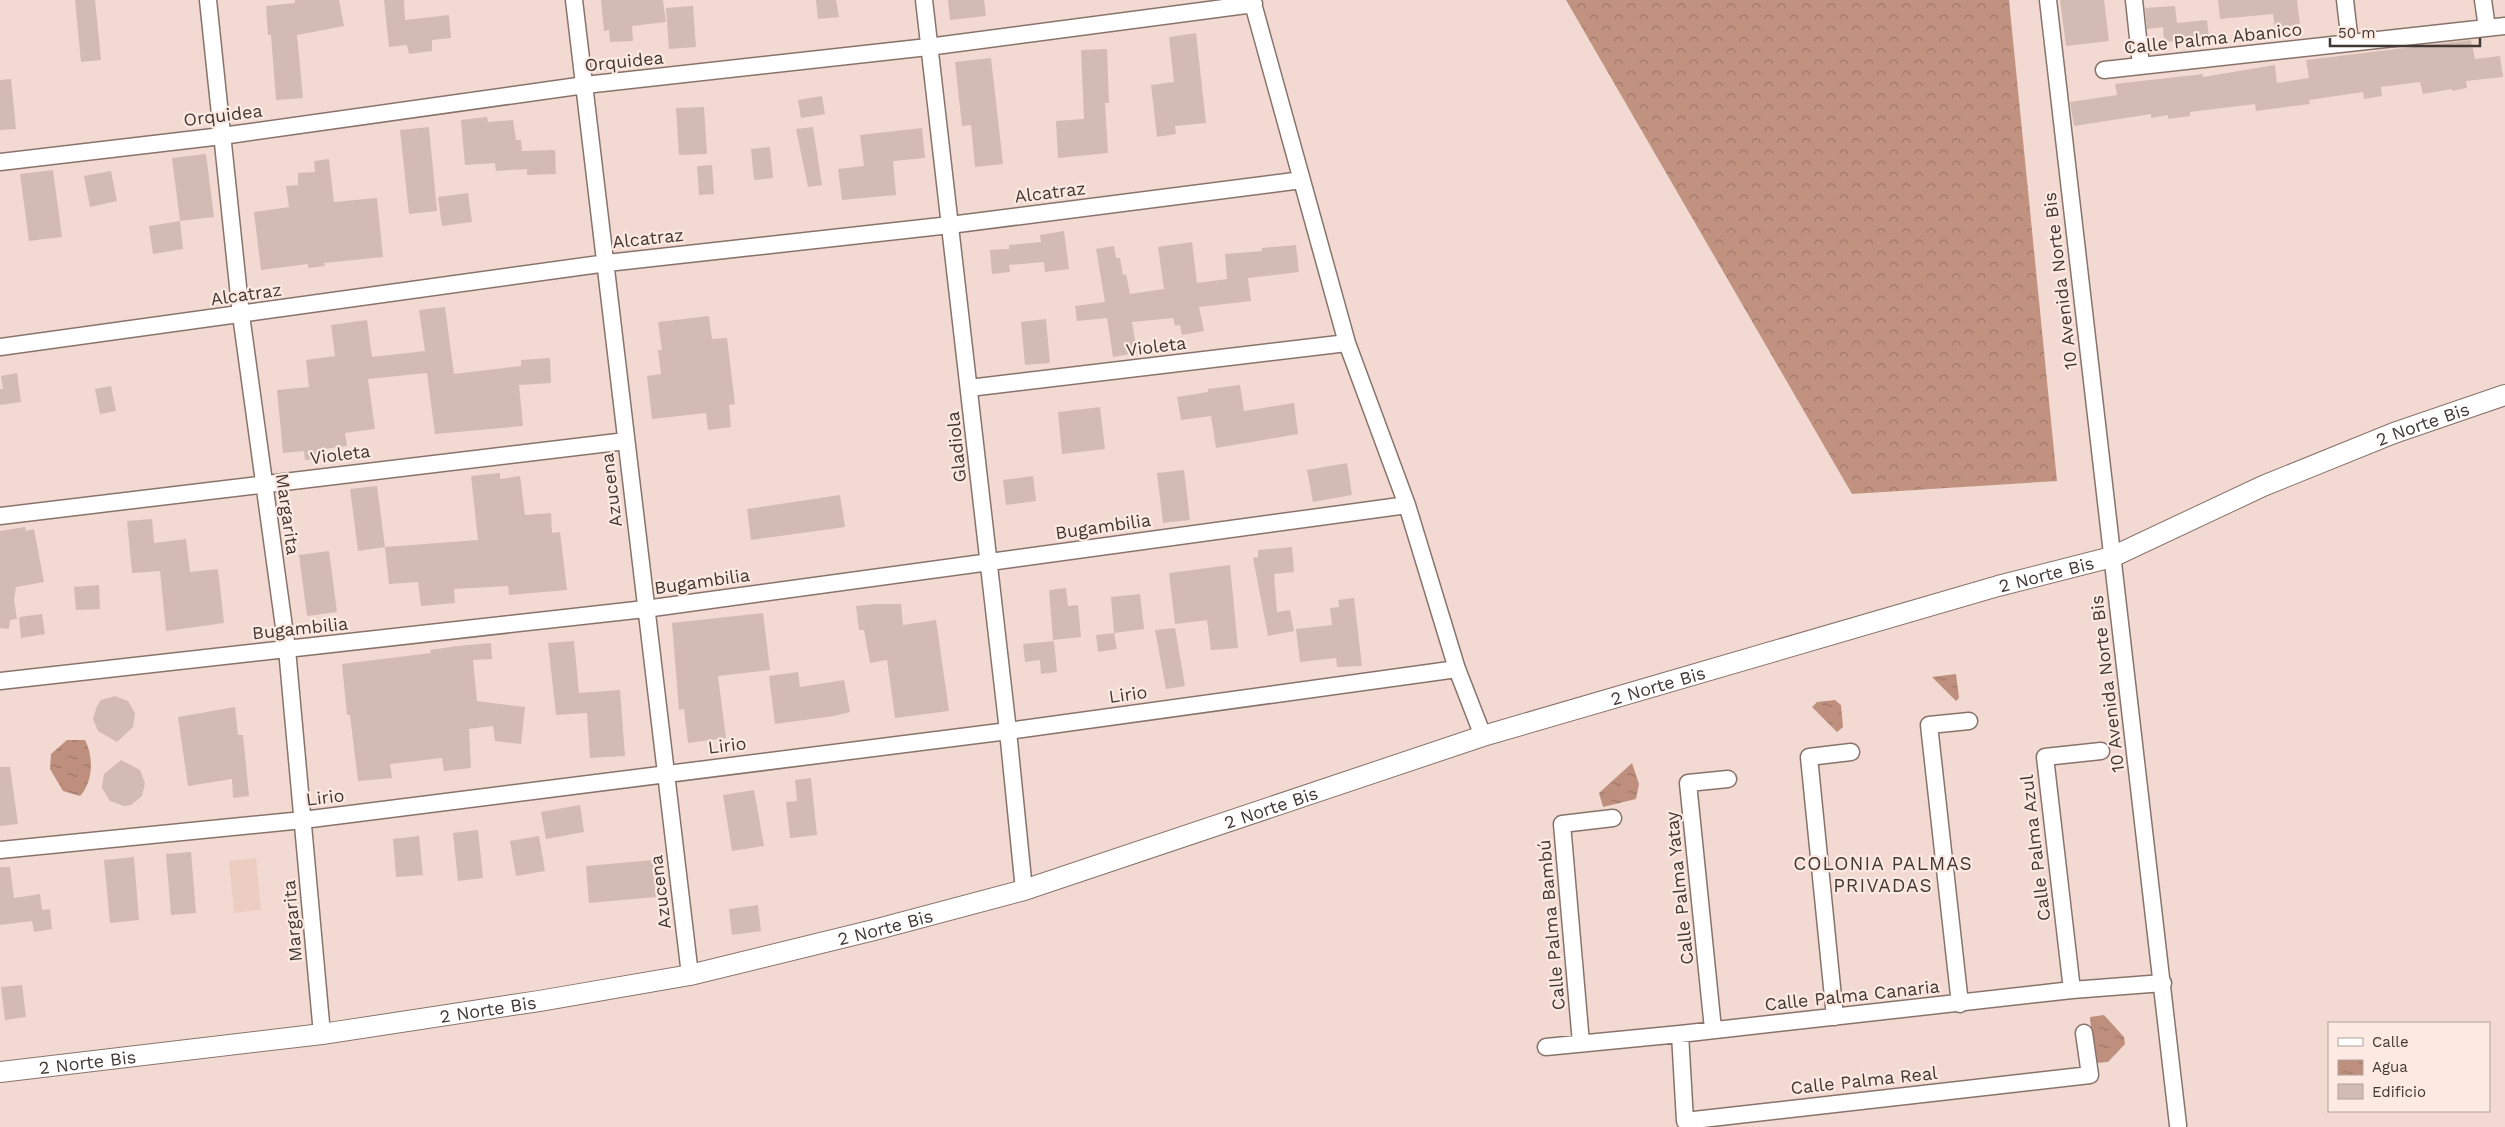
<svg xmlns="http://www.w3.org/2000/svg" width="2505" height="1127" font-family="'Work Sans',sans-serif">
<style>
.built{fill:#eccdc2}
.forest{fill:url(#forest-crowns)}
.water{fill:url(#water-ripples)}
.building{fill:#d2bbb3}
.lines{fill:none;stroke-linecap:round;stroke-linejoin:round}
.minor-casing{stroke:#88736b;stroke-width:19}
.tertiary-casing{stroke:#88736b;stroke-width:22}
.minor{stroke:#fff;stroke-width:16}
.tertiary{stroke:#fff;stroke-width:20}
.labels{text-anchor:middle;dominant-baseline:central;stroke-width:4.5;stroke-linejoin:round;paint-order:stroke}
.street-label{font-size:18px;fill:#413834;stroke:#fce9e2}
.neighbourhood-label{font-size:19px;letter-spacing:1px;fill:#413834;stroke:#fce9e2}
</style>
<defs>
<pattern id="forest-crowns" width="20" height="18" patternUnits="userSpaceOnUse" patternTransform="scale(1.25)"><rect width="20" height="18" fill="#c29281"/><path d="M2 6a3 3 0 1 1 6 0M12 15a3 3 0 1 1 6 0" fill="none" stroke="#9f786a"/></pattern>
<pattern id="water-ripples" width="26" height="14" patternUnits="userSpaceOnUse" patternTransform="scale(1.25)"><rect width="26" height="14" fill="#bf8f7e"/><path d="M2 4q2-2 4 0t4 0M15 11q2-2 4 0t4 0" fill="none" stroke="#9d7668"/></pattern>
</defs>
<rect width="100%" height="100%" fill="#f2dad2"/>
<path class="built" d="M256,858L261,910L234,913L229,861Z"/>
<path class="forest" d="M1566,0H2009L2057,481L1852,494Z"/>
<path class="water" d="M1956,674L1959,698L1956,701L1932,677Z
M1835,700L1841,705L1843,727L1837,732L1812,707L1817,702Z
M67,740H85C94,757 93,782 80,796L63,791L50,769L51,754Z
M1632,763L1639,784L1636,799L1603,807L1599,793Z
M2104,1015L2124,1037L2125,1044L2108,1062L2094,1063L2090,1017Z"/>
<path class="building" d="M75,0H95L101,60L81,62Z
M295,0H339L344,26L297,35L303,98L276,100L271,35H268L266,6L295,3Z
M384,0H404L405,20L449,15L451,38L432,40V51L409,54L407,45L389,47Z
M601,0H663L666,22L632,26L633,41L610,42L609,30L604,31Z
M816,0H836L839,17L818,19Z
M948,0H984L986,16L950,20Z
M2060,0H2104L2109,41L2066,46Z
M2218,0H2297L2300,24L2275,29L2273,14L2220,19Z
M693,6L696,47L669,49L666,8Z
M2175,6L2177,23L2207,20L2209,38L2164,42L2163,27L2147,29L2145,8Z
M1196,33L1206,123L1175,126L1176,134L1157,137L1151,85L1174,82L1169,37Z
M2471,40L2475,59L2500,56L2503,77L2466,81L2467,88L2452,91V89L2423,94L2420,82L2381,87L2382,96L2364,99L2363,92L2309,100L2310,104L2256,111L2255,104L2190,112V116L2168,119V115L2151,118V114L2074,126L2070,102L2117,95L2115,84L2203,74V77L2275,65L2277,83L2309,78L2306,60Z
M1107,49L1109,103H1105L1108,153L1058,158L1056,121L1084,119L1081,50Z
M991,58L1003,164L975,167L971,125L962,126L955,62Z
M11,79L16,129L0,130V80Z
M822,96L825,114L801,118L798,100Z
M704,107L707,154L679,155L676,108Z
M487,117L488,122L513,120L516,140H521L522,151L555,150L556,174L527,175V169L496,171L495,163L465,165L461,120Z
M429,127L437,211L409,214L400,130Z
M813,127L822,185L808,187L796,129Z
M922,128L925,158L893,161L896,195L842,200L838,169L864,166L860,135Z
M770,147L773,178L754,180L751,149Z
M206,154L214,217L180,221L172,158Z
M329,159L334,202L377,198L383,257L324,263L325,266L308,268V264L261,270L254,212L289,207L286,186L298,185V173L315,172L314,161Z
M712,165L714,194L699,195L697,166Z
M53,170L62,237L29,241L20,174Z
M111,171L117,201L90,207L84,176Z
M468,193L472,222L442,226L438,197Z
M180,221L183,249L153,254L149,226Z
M1064,231L1069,269L1045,272L1044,262L1009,265L1010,272L992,274L990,250L1009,249V245L1041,242L1040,235Z
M1192,242L1197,283L1227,279L1225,254L1262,251V248L1296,245L1299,272L1248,278L1251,301L1199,307L1204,331L1182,335L1180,325L1175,326L1173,318L1132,322L1137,353L1113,357L1107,318L1077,321L1075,306L1105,302L1096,249L1114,246L1116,258H1120L1123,275L1126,274L1130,294L1164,289L1158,247Z
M445,307L454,374L521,366V360L550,358L551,383L519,385L523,426L435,434L427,373L368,379L375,429L345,433L347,446L323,449V458L305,460L304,451L283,453L277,390L309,387L306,360L335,356L331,325L367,320L372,357L425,351L419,310Z
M709,316L712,339L727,338L735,404L729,405L731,427L708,430L706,413L652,419L647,376L661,374L658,350H662L658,322Z
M1046,319L1050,363L1025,365L1021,322Z
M17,373L21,402L0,405V389H3L1,376Z
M1240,385L1244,411L1294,403L1298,434L1216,448L1211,416L1181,420L1177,397L1208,392V389Z
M111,386L116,411L100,414L95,389Z
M1100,407L1105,449L1062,454L1058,412Z
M1347,463L1352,495L1313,502L1307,470Z
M1184,470L1190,520L1163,523L1157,473Z
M500,473V479L520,476L525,515L551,513L552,533L560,532L567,590L509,595L508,586L454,589L455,603L421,606L418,582L389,584L385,547L478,540L471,476Z
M1033,476L1036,501L1006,505L1003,480Z
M377,486L385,547L358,551L350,489Z
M840,495L845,527L751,540L747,509Z
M152,519L154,543L186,539L190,572L218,569L224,623L166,631L160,571L132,573L127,521Z
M25,527L26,531L34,529L44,582L16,587L14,600L17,619L10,620L9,629L0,628V531Z
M1292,547L1294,572L1274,574L1277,612L1290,610L1294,631L1268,636L1253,558L1258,557V550Z
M329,551L337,612L307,616L299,555Z
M1230,565L1238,648L1211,650L1207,620L1175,624L1169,573Z
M99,585L100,609L76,610L74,587Z
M1066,588L1068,606L1078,605L1081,637L1053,640L1049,590Z
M1140,594L1144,629L1114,633L1111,597Z
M1354,598L1362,666L1337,667L1336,658L1300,662L1296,629L1332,625L1330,608L1339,607L1338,600Z
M876,604H901L903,625L936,620L949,711L895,718L887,660L870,663L864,630H859L856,606Z
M763,613L770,670L718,676L726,738L688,743L684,709L679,710L672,623Z
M42,614L45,634L21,638L19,617Z
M1175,628L1185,686L1166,689L1155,630Z
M1114,633L1117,649L1098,652L1096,635Z
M574,641L579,693L620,690L625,756L590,758L587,713L556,715L548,643Z
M1054,641L1057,672L1041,674L1040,660L1025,662L1023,644Z
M491,643L492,659L473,660L477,701L525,707L521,744L495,741L493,726L469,729L471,768L444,771L442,758L390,764L392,778L358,781L350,715H347L342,664L431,653L430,650L457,646Z
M798,672L800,687L844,680L850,712L834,716L775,724L769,676Z
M115,696L128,701L135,713L133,727L117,742L98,731L93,719L97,706L101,700Z
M235,707L238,735H243L249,796L233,798L232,779L188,786L178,717Z
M121,760L140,770L145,783L142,796L131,805L124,806L110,801L102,788L104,774Z
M0,767H10L18,824L0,826Z
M811,778L817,835L790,838L786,802L797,801L795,780Z
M754,790L764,846L732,851L723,795Z
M580,805L584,832L546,839L541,812Z
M478,830L483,878L458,881L453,833Z
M419,836L423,875L396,877L393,839Z
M539,836L545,871L516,876L510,841Z
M191,852L196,913L171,915L166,854Z
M134,857L139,920L110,923L104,860Z
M653,860L656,897L589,903L586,866Z
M0,867H10L14,898L40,894L42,910L50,909L52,929L34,932L32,921L0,925Z
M758,905L761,931L732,935L729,909Z
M22,985L26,1017L5,1020L1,987Z"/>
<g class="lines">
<g class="minor-casing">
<path id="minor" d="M208,0L241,315L287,649L322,1034
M574,0L690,975
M924,0L1008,731L1024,890
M1252,0L1347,343L1407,505L1457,669L1483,736
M2048,0L2178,1125
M2134,0L2141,66
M2345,0L2350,43
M2483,0L2487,28
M2104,70L2505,26
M0,162L222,136L585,85L928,47L1254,4
M0,347L607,263L950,225L1302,180
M969,388L1347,343
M0,516L626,441
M0,681L645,609L1407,505
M0,850L303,820L1008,731L1457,669
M2072,990L2045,757L2101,751
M1960,1004L1929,725L1969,721
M1835,1017L1809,757L1851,752
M1713,1029L1688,783L1728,779
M1680,1034L1685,1121L2090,1075L2084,1033
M1581,1043L1562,824L1613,818
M1546,1047L1680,1034L2072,990L2163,983"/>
</g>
<g class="tertiary-casing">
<g id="tertiary">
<path id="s1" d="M0,1072L322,1034L539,1001L690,975L874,930L1024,890L1483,736L1998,586L2112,557L2263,486L2394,433L2505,395"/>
</g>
</g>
<use href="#minor" class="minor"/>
<use href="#tertiary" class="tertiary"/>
</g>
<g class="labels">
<g class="street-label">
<text transform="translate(2213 38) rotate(-6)">Calle Palma Abanico</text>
<text transform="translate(624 61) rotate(-6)">Orquidea</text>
<text transform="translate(223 115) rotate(-7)">Orquidea</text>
<text transform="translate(1050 192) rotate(-7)">Alcatraz</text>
<text transform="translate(648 238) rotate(-6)">Alcatraz</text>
<text transform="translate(2060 281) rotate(-97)">10 Avenida Norte Bis</text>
<text transform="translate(246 294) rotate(-8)">Alcatraz</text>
<text transform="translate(1156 346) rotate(-7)">Violeta</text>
<text stroke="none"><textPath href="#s1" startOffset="2518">2 Norte Bis</textPath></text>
<text transform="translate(956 447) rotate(-96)">Gladiola</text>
<text transform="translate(340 454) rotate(-7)">Violeta</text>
<text transform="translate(611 490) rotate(-97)">Azucena</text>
<text transform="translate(288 514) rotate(82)">Margarita</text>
<text transform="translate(1103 526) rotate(-8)">Bugambilia</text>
<text stroke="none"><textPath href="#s1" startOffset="2112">2 Norte Bis</textPath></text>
<text transform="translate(702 581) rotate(-8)">Bugambilia</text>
<text transform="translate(300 628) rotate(-6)">Bugambilia</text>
<text transform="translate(2107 684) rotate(-97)">10 Avenida Norte Bis</text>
<text stroke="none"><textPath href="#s1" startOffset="1708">2 Norte Bis</textPath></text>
<text transform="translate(1128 694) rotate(-8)">Lirio</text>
<text transform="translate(727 745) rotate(-7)">Lirio</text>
<text transform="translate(325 797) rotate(-7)">Lirio</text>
<text stroke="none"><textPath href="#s1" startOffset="1302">2 Norte Bis</textPath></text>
<text transform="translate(2035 848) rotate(-97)">Calle Palma Azul</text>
<text transform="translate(1679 888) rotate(-96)">Calle Palma Yatay</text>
<text transform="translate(660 892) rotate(-97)">Azucena</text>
<text transform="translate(292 921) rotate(-95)">Margarita</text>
<text transform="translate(1551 925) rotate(-95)">Calle Palma Bambú</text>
<text stroke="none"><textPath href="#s1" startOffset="898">2 Norte Bis</textPath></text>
<text transform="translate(1852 995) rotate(-6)">Calle Palma Canaria</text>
<text stroke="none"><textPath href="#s1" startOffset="492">2 Norte Bis</textPath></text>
<text stroke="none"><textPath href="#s1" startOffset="88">2 Norte Bis</textPath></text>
<text transform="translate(1864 1080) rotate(-6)">Calle Palma Real</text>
</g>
<g class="neighbourhood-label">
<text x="1883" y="863">COLONIA PALMAS<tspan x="1883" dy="22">PRIVADAS</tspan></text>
</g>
</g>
<rect x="2328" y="1022" width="162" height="90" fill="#fce9e2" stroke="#b1a29c"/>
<rect x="2338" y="1038" width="25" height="8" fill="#ffffff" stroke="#b1a29c"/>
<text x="2372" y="1047" font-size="15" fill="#413834">Calle</text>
<rect x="2338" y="1060" width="25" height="15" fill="url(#water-ripples)" stroke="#b1a29c"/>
<text x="2372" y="1072" font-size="15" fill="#413834">Agua</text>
<rect x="2338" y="1084" width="25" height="15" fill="#d2bbb3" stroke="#b1a29c"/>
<text x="2372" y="1097" font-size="15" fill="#413834">Edificio</text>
<path d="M2330 38v8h150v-8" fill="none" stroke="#413834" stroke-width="2.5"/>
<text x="2338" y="38" font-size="15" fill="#413834" stroke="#fce9e2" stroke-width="4" paint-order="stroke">50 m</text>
</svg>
